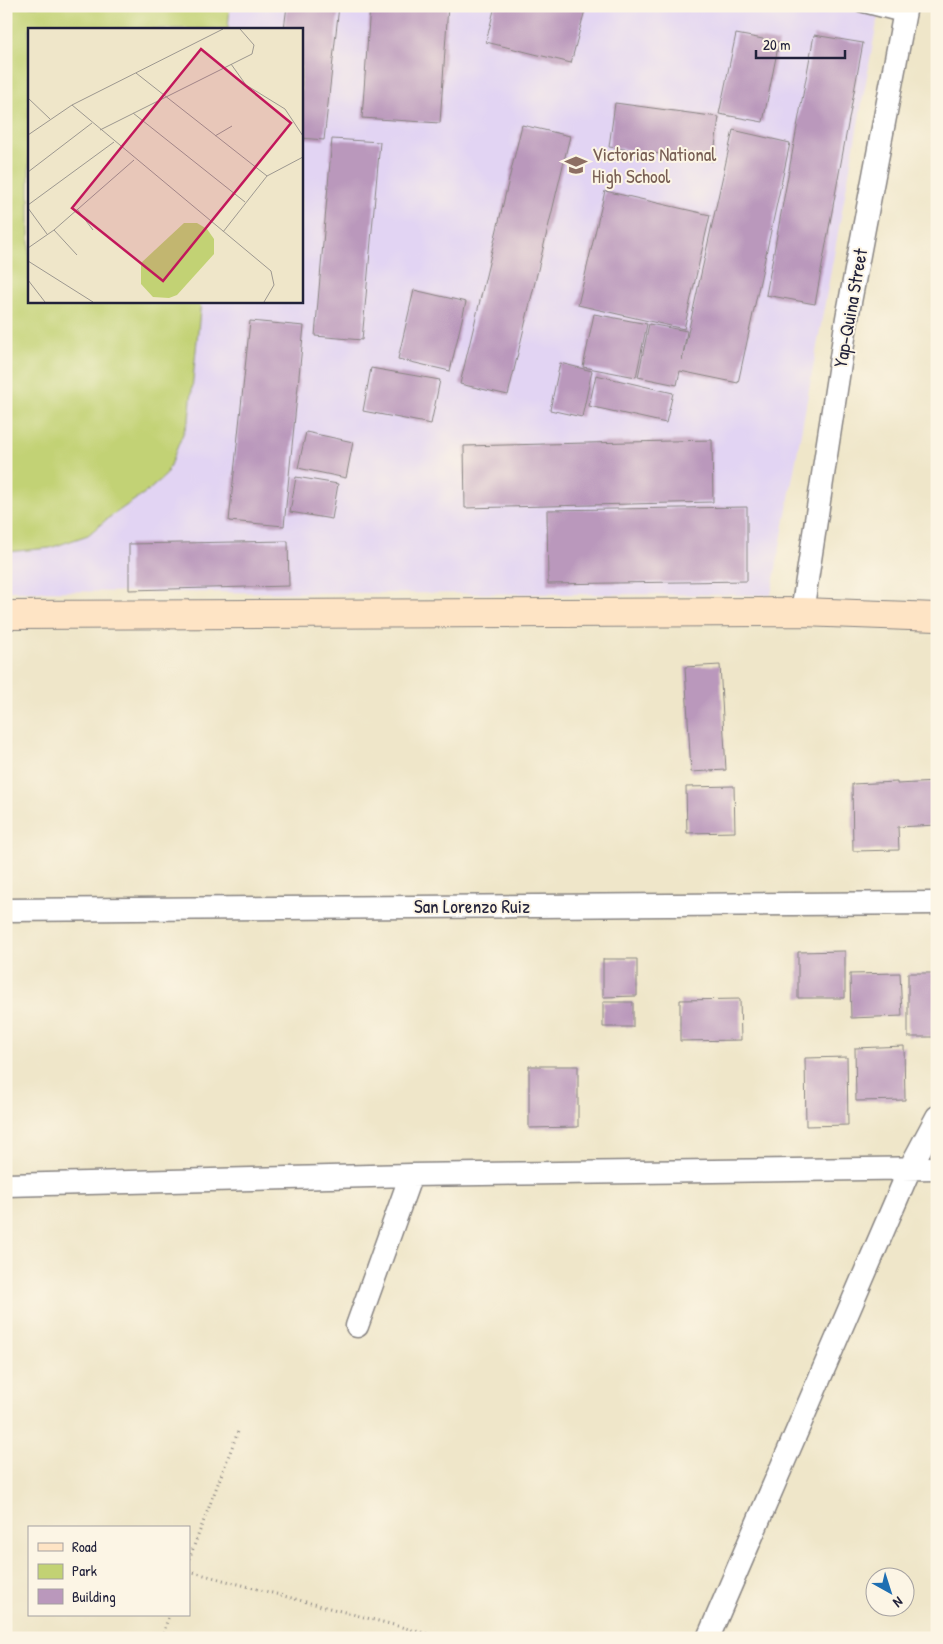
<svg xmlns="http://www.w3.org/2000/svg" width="943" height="1644" font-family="'Patrick Hand',sans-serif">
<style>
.built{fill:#e2d4f3;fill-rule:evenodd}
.green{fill:#c2d274;stroke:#727a58}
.building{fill:#ba98bc}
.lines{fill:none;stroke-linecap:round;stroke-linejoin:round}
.lane-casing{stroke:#888482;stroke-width:14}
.street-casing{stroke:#888482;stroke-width:25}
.secondary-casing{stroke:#888482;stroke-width:30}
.path{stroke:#888482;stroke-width:3;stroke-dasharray:1 4;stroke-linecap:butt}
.lane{stroke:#fff;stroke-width:11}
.street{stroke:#fff;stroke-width:22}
.secondary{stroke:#fee4c5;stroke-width:28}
.labels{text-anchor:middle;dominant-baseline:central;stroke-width:4;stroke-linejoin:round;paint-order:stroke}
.education-label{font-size:19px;fill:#785e54;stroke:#fcf5e5;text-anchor:start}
.street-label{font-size:19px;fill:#22223b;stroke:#fcf5e5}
.inset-road{fill:none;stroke:#9d9890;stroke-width:1}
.view{fill:#c2185b;fill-opacity:0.15;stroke:#c2185b;stroke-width:2.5}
.inset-edge{fill:none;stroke:#22223b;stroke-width:2.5}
</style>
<rect width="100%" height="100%" fill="#fcf5e5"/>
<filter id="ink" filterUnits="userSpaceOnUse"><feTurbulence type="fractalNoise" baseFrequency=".02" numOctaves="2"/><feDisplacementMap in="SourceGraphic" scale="10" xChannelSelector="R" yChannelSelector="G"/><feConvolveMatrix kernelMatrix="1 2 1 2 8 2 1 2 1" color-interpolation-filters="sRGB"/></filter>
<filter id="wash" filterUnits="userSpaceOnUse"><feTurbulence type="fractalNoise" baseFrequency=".0096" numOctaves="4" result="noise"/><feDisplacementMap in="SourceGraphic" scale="20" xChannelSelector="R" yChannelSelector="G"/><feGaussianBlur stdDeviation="1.12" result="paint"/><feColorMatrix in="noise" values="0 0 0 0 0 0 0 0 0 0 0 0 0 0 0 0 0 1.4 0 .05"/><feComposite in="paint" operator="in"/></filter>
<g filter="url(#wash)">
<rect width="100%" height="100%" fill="#efe6c9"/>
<path class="built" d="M6,6H880L771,595L6,591ZM29,29H301V301H29Z"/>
<path class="green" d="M6,6H230L228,29H29V301H201L189,419L166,475L149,490L107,519L88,535L50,548L6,552Z"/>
<g id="blocks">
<path class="building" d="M287,6H339L324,140L301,138V29H284Z
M370,6H448L440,123L362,118Z
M495,6H586L571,63L486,42Z
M736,34L779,42L763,122L719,114Z
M814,35L863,43L815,304L766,295Z
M615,103L719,117L713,161L609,147Z
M522,125L570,136L508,395L460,384Z
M733,130L790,143L738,383L680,371L677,385L638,377L649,324L687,331L682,360Z
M332,139L380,142L362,340L315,336Z
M605,191L710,215L684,329L578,305Z
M414,290L466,302L450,371L398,359Z
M594,314L647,324L636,377L583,367Z
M250,321L304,326L284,526L229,521Z
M560,363L592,371L582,417L550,410Z
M371,368L440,380L431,424L363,411Z
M596,375L673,393L666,423L589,406Z
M306,432L353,442L346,478L298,468Z
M712,440L713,502L465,508L464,446Z
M296,477L338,484L332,519L290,512Z
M747,507V581L548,584L547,510Z
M288,541L289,586L129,590V544Z
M720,665L726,770L691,772L685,667Z
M897,782V784L937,782V825L898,827L899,850L853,851L852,784Z
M734,786L735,832L687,833L686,787Z
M845,951V998H798V952Z
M603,959H637V996L603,997Z
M900,973L902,1016L851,1018L850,974Z
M908,973H937V1037H908Z
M740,999L741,1040L680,1041V1000Z
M603,1002H633V1027H603Z
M904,1046L905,1100L856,1101L855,1048Z
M847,1057L848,1125L806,1126L805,1058Z
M529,1066H578V1127L529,1128Z"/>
</g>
</g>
<g filter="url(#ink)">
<use href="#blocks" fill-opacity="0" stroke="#888482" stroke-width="1"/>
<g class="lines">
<g class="lane-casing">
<path id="lane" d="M861,6L904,17"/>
</g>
<g class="street-casing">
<path id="street" d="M802,612L847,318L906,6
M6,910L937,903
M6,1185L411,1175L937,1168
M357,1326L411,1175
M708,1638L910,1168L937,1117"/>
</g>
<g class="secondary-casing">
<path id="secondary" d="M6,615L802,612L937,617"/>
</g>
<path class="path" d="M189,1559L239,1429
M189,1571L443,1638
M162,1638L169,1615"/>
<use href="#lane" class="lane"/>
<use href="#street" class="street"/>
<use href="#secondary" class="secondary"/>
</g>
</g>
<defs>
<g id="school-bare" transform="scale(1.725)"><path d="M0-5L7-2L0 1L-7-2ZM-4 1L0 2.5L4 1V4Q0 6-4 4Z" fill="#8d6e63" stroke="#fcf5e5" stroke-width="2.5" paint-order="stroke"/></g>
</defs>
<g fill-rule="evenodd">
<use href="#school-bare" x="576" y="165"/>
</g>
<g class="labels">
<g class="education-label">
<text x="592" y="154">Victorias National<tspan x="592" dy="22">High School</tspan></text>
</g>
<g class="street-label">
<text transform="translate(850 308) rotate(-80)">Yap-Quina Street</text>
<text x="472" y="906">San Lorenzo Ruiz</text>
</g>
</g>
<g transform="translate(28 28)">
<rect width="275" height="275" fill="#efe6c9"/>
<path d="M156,195H169L179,201L186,211V226L149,267L141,270L125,269L113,256V235Z" fill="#c2d274"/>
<path class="inset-road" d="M203,36L218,57L257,81L275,108M108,45L239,148M0,70L22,91M44,77L243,243L246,257L236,274M105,85L217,174M72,102L224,26L226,17L212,1M0,107L44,77L195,1M187,108L204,98M0,144L64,95M0,177L86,114M0,180L19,206M49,181L65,202M26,202L49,227M195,204L239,148L275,129M0,220L26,202L106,132M0,233L65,274M0,252L17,274"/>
<path class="view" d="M173,21L263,95L135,253L44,180Z"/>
<rect width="275" height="275" class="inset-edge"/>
</g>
<rect width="943" height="1644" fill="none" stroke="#fcf5e5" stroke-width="25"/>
<rect x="28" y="1526" width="162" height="90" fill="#fcf5e5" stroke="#a5a1a1"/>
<rect x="38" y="1543" width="25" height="8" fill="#fee4c5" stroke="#a5a1a1"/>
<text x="72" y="1552" font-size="15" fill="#22223b">Road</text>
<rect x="38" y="1564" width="25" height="15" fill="#c2d274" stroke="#a5a1a1"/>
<text x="72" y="1576" font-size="15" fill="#22223b">Park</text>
<rect x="38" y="1589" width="25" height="15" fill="#ba98bc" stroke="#a5a1a1"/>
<text x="72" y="1602" font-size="15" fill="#22223b">Building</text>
<g transform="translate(890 1592) rotate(141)"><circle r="24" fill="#fcf5e5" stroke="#a5a1a1"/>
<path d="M0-4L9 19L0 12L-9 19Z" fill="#1f6fb2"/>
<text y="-8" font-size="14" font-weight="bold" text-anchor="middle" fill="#22223b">N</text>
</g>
<path d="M756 50v8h89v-8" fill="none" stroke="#22223b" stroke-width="2.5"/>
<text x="763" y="50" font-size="15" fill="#22223b" stroke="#fcf5e5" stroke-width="4" paint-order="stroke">20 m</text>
</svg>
